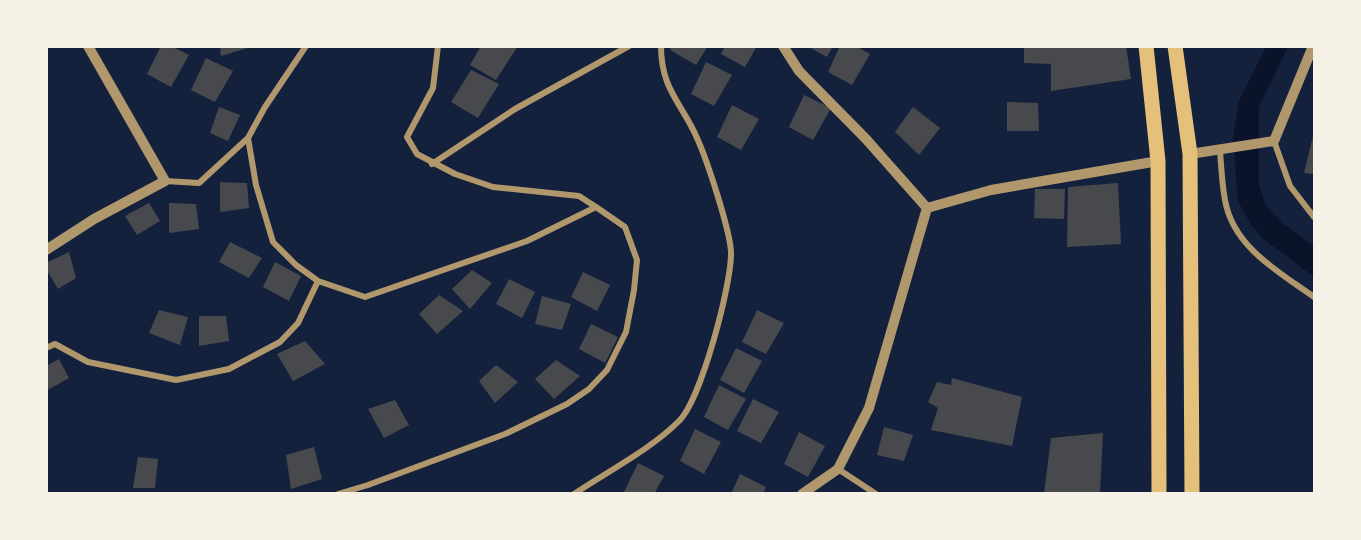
<svg xmlns="http://www.w3.org/2000/svg" width="1361" height="540" font-family="Jost,sans-serif">
<style>
.water{fill:#0b132b}
.building{fill:#48494c}
.lines{fill:none;stroke-linecap:round;stroke-linejoin:round}
.minor{stroke:#b1986c;stroke-width:6}
.tertiary{stroke:#b1986c;stroke-width:10}
.trunk{stroke:#e5c07b;stroke-width:15}
</style>
<rect width="100%" height="100%" fill="#14213d"/>
<path class="water" d="M1266,47H1288L1259,107V184L1266,206L1284,224L1314,246V277L1262,238L1251,225L1238,201L1233,138L1239,101Z"/>
<path class="building" d="M161,46H171L189,55L171,87L147,74Z
M220,46H251V47L221,56Z
M481,46H518L496,80L470,65Z
M672,46H708L696,65L670,50Z
M725,46H757L745,67L721,54Z
M807,46H833L827,57Z
M840,46H855L870,54L852,85L828,72Z
M1024,46H1126L1131,79L1051,91V64L1024,63Z
M206,58L233,71L215,102L191,90Z
M706,62L732,75L714,106L691,94Z
M471,70L499,84L478,118L451,102Z
M804,95L831,108L813,140L789,127Z
M1007,102L1038,103L1039,131H1007Z
M732,105L759,119L741,150L717,137Z
M219,107L240,115L228,141L210,133Z
M913,107L940,128L919,155L895,132Z
M1314,132V174L1304,173Z
M220,182L247,183L249,208L220,212Z
M1118,183L1121,244L1067,247L1068,187Z
M1035,189H1065L1064,219L1034,218Z
M149,203L160,221L137,235L125,216Z
M169,203L196,204L199,229L169,233Z
M230,242L262,258L249,278L219,262Z
M69,252L76,278L58,289L46,269V263Z
M275,262L301,276L289,301L263,287Z
M472,270L492,283L470,309L452,289Z
M583,272L610,285L597,311L571,297Z
M509,279L535,292L522,318L496,304Z
M439,295L463,311L437,334L419,314Z
M542,296L571,304L562,330L535,324Z
M159,310L188,317L180,345L149,333Z
M757,310L784,323L766,354L742,342Z
M199,316H226L229,341L199,346Z
M591,324L618,337L605,363L579,349Z
M305,341L325,364L293,381L277,354Z
M736,348L762,361L744,393L720,380Z
M59,359L69,378L46,391V366Z
M556,360L580,376L554,399L535,379Z
M496,365L518,382L495,403L479,381Z
M952,378L1022,397L1012,446L931,430L938,408L928,402L937,382L951,385Z
M719,385L746,399L728,430L704,417Z
M753,399L779,412L761,443L737,431Z
M395,400L409,425L384,438L368,409Z
M884,427L913,435L904,461L877,455Z
M695,429L721,442L704,474L680,461Z
M799,432L825,446L808,477L784,464Z
M1103,433L1100,494H1044L1051,438Z
M314,447L322,479L291,489L286,455Z
M138,457L158,459L155,488H133Z
M638,463L664,476L654,494H623Z
M740,474L766,487L763,494H731Z"/>
<g class="lines">
<path class="minor" d="M248,138L256,185L273,242L296,265L318,281L365,297L527,241L596,207
M1274,141L1290,186L1314,217
M1220,149C1221,166 1222,184 1225,200C1233,247 1279,272 1314,297
M432,164L515,109L629,46
M165,181L199,183L248,138L265,107L306,46
M46,348L55,344L88,362L176,380L229,369L280,342L298,323L318,281
M838,469L876,494
M338,494L368,485L505,434L567,404L589,389L607,370L626,332L634,290L637,260L625,227L596,207L579,196L493,187L455,174L417,154L407,137L433,88L438,46
M574,494C608,471 650,450 679,421C701,400 732,283 731,252C730,230 707,160 697,138C682,103 661,90 661,46"/>
<path class="tertiary" d="M783,46L799,71L866,139L927,208L991,190L1158,161
M1190,154L1274,141L1313,46
M46,250L94,219L165,181L88,46
M802,494L838,469L869,408L927,208"/>
<path class="trunk" d="M1146,46L1158,161L1159,494
M1175,46L1190,154L1192,494"/>
</g>
<rect width="1361" height="540" fill="none" stroke="#f6f1e7" stroke-width="96"/>
</svg>
